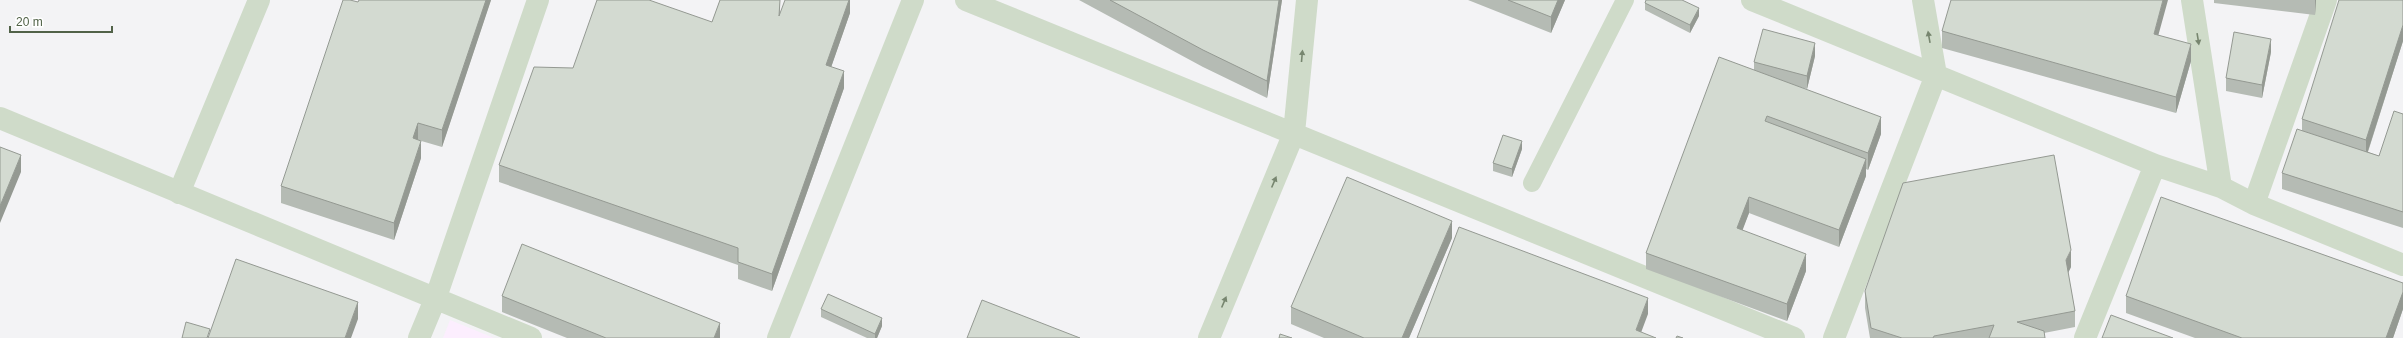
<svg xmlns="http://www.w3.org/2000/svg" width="2403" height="338" font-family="Helvetica,sans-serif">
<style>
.commercial{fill:#fceefe}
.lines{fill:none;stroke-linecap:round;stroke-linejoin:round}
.lane{stroke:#cfdbc9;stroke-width:18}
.street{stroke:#cfdbc9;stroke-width:22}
.wall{fill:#b5bbb4}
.shaded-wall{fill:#949992}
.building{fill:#d3dad1;stroke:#949992}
.oneway{fill:#77866f}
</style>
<rect width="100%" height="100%" fill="#f3f3f5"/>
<path class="commercial" d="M450,320L494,338H443Z"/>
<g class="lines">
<path class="lane" d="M1532,183L1625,0"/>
<path class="street" d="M966,0L1794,338
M1752,0L2155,165L2221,187L2254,204L2403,265
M2192,0L2221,187
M0,118L531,338
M179,193L259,0
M2254,204L2326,0
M419,338L436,297L538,0
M778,338L913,0
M1209,338L1294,133L1307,0
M1834,338L1936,75L1923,0
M2085,338L2155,165"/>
</g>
<path class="wall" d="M359,0H491L442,147L418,140L421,158L394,240L281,203V186Z
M720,0H780V14L850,0V13L831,67L844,88L772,291L738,279V265L499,182V165L573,68L712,22Z
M1079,0H1282L1267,98L1203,67Z
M1468,0H1565L1551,33Z
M2214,0H2316L2315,15L2214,3Z
M2403,0V41L2368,152L2379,156L2403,114V228L2282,189V173L2302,131V119Z
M1645,3L1699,16L1690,33L1645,10Z
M1942,31L2158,35L2191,61L2176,113L1942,48Z
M2271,52L2262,98L2226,91V78Z
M1815,56L1807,89L1796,86L1881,134L1868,170L1866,169V176L1839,247L1749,213L1742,230L1806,271L1787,321L1646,269V253L1754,71V62Z
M1522,149L1512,177L1493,171V163Z
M1452,238L1409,338H1324L1291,324V307Z
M2071,267L2068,273L2075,311V327L2044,333L2045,338H1870L1865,308V291Z
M2403,283V309L2393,338H2195L2126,313V296Z
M502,296L720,338H567L502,312Z
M821,309L882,326L877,338H867L821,317Z"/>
<path class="shaded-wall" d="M486,0H491L442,147V130Z
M849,0H850V13L826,82V65Z
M1279,0H1282L1267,98V81Z
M1558,0H1565L1551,33V17Z
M2163,0H2168L2154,51V34Z
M2315,0H2316L2315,15Z
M1699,8V16L1690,33V25Z
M2403,25V41L2366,157V140Z
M2271,39V52L2262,98V85Z
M1815,43V56L1807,89V76Z
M2191,44V61L2176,113V97Z
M844,71V88L772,291V274Z
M1881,117V134L1868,170V153Z
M418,123V140L413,155V138Z
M421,141V158L394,240V223Z
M1522,141V149L1512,177V169Z
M21,155V172L0,223V206Z
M1866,159V176L1839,247V230Z
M1749,197V213L1737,245V228Z
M1452,221V238L1409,338H1402Z
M2071,250V267L2066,277V260Z
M1806,254V271L1787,321V304Z
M2403,292V309L2393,338H2386Z
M1648,298V314L1639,338L1636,330Z
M358,302V319L351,338H345Z
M882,318V326L877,338H875V334Z
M720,323V338H714Z"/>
<path class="building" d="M343,0H350L358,2L359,0H486L442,130L418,123L413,138L421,141L394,223L281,186Z
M597,0H649L712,22L720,0H780L779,16L785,0H849L826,65L844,71L772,274L738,262V248L499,165L534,67L573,68Z
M1110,0H1279L1267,81L1203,50Z
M1508,0H1558L1551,17Z
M1646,0H1682L1699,8L1690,25L1645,3Z
M1951,0H2163L2154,34L2191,44L2176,97L1942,31Z
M2339,0H2403V25L2366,140L2302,119Z
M1763,29L1815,43L1807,76L1754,62Z
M2234,32L2271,39L2262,85L2226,78Z
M1719,57L1881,117L1868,153L1767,116L1765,121L1866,159L1839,230L1749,197L1737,228L1806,254L1787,304L1646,253Z
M2394,111L2403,114V212L2282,173L2297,129L2379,156Z
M1503,135L1522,141L1512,169L1493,163Z
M0,147L21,155L0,206Z
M2054,155L2071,250L2066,260L2075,311L2017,322L2044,331L2045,338H1989L1994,325L1934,336L1933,338H1902L1871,328L1865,291L1903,183Z
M1347,177L1452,221L1402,338H1364L1291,307Z
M2161,197L2403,283V292L2386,338H2242L2126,296Z
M1459,227L1648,298L1636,330L1656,338H1417Z
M522,244L720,323L714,338H606L502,296Z
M236,259L358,302L345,338H208Z
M828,294L882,318L875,334L821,309Z
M982,300L1080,338H967Z
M2111,315L2173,338H2102Z
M186,322L210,329L207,338H182Z
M1280,334L1292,338H1279Z
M1677,336L1683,338H1676Z"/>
<defs><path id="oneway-solid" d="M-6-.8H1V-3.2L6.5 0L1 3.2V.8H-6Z"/></defs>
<g class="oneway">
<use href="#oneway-solid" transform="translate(1929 37) rotate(-100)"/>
<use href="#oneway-solid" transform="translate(2198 39) rotate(81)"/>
<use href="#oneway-solid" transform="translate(1302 56) rotate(-85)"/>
<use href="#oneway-solid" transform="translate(1274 182) rotate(-67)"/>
<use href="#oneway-solid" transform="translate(1224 302) rotate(-67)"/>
</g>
<path d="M10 26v6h102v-6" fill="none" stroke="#516248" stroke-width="2"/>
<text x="16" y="26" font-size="12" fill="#516248" stroke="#ffffff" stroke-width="3" paint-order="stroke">20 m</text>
</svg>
